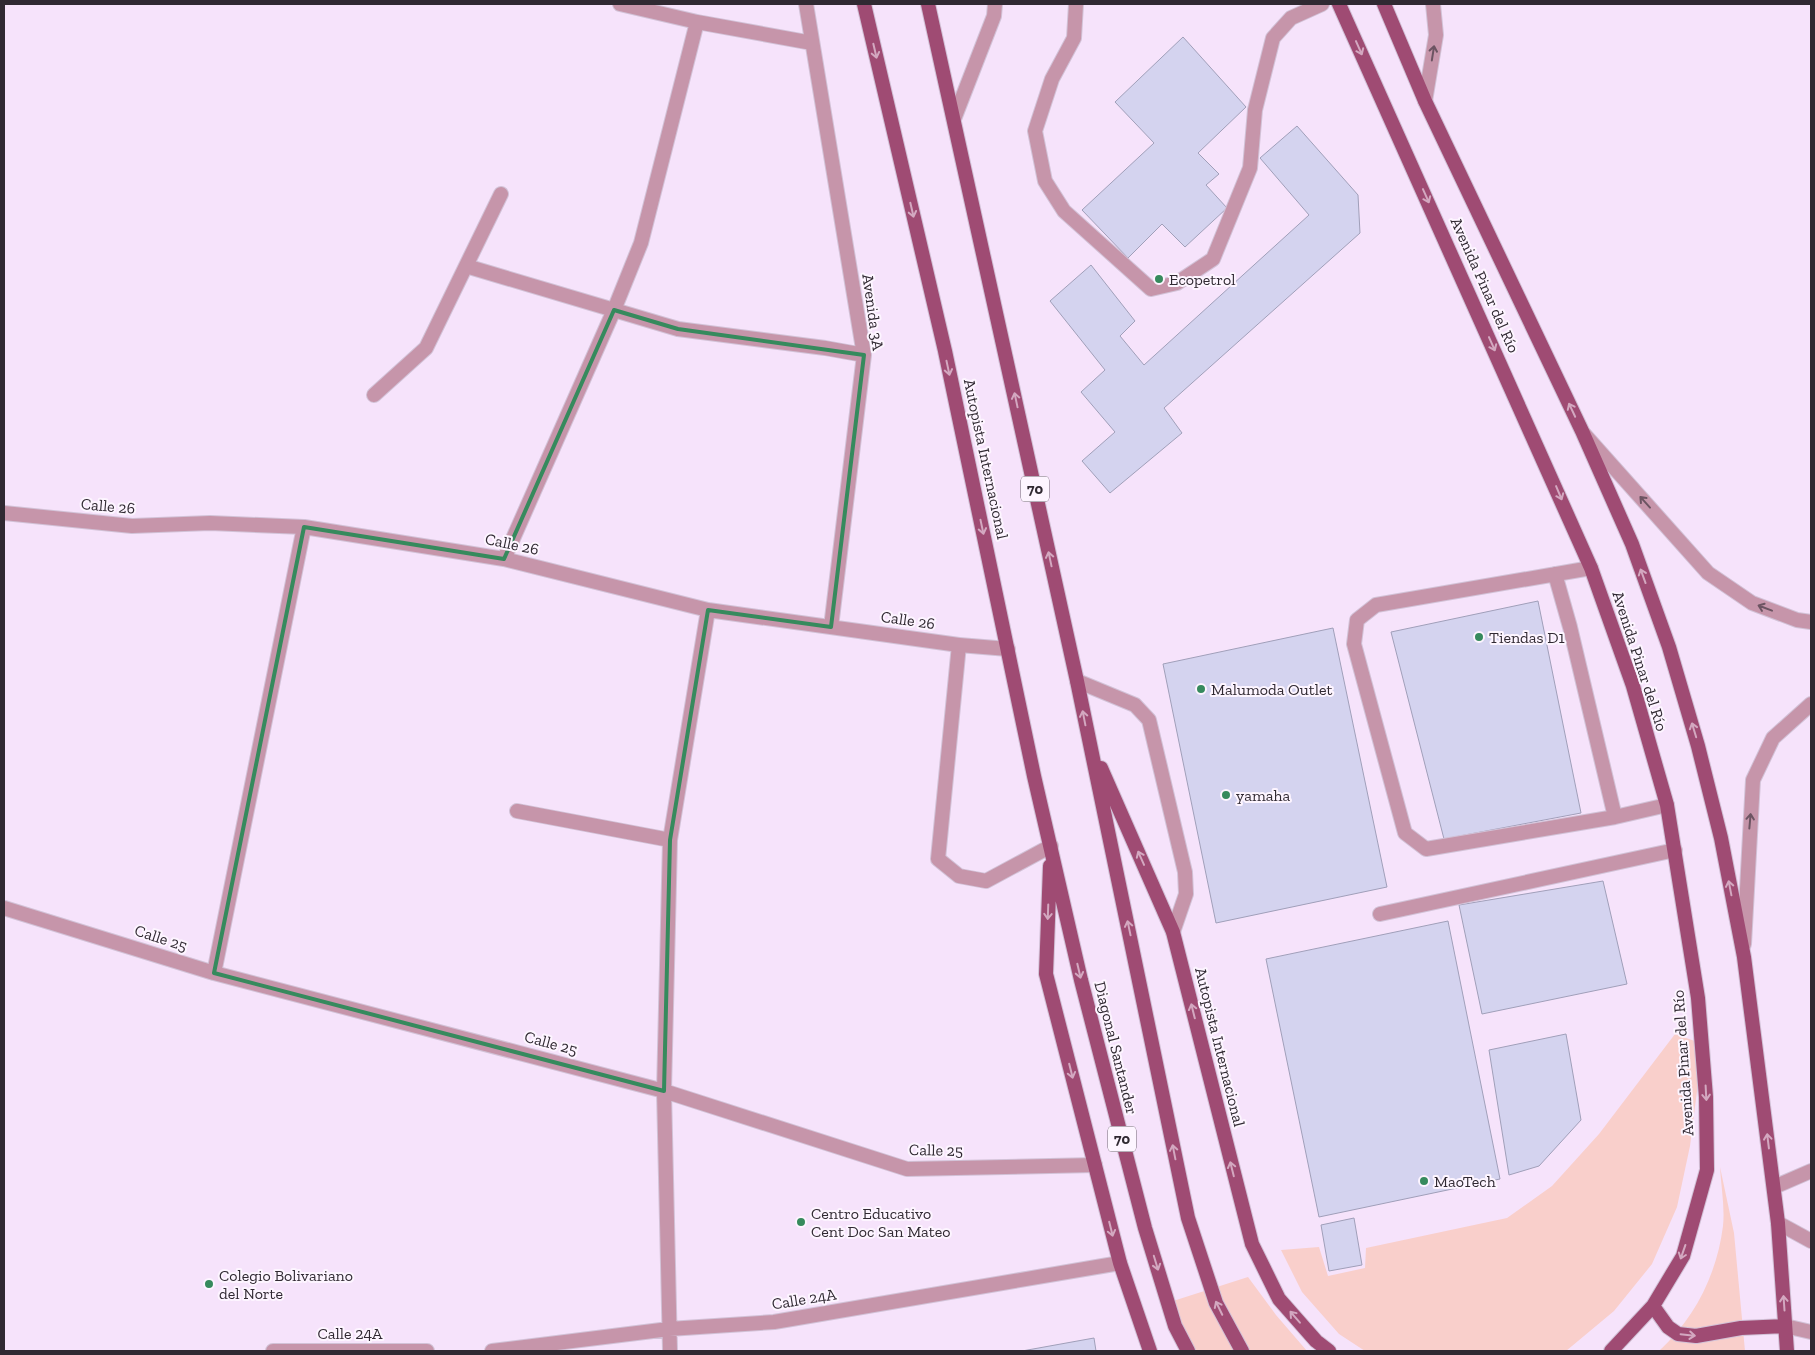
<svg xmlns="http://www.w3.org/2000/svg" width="1815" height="1355" font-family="'Zilla Slab',serif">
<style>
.green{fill:#f9cfcb}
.building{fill:#d4d3ef;stroke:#a09fb9}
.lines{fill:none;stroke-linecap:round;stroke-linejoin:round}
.service-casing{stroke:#d2c2d7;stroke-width:16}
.minor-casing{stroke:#d2c2d7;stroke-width:16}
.tertiary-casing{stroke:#d2c2d7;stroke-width:16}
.primary-casing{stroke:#d2c2d7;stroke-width:16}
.service{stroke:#c695aa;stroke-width:14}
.minor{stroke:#c695aa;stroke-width:14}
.tertiary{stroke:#c695aa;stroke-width:14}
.primary{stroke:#9f4b73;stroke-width:14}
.oneway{stroke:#d3a8c0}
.oneway2{stroke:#6c5462}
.marked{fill:none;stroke:#368a5d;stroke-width:4;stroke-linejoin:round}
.poi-dot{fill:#368a5d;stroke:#fdf5ff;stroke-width:2}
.labels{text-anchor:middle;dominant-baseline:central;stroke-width:4;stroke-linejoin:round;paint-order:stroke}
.shield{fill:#fdf5ff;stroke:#6e6670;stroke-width:1}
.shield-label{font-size:15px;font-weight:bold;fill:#302932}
.poi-label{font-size:16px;fill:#302932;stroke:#fdf5ff;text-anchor:start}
.street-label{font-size:16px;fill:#302932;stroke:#fdf5ff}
</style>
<rect width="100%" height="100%" fill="#f6e3fb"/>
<path class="green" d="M1675,1034L1703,1044L1690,1146L1677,1207L1652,1264L1614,1311L1566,1351H1365L1339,1334L1302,1292L1281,1250L1319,1247L1328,1276L1365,1268L1366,1248L1507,1218L1552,1186L1599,1134Z
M1720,1167L1734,1233L1745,1351H1659C1695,1318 1717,1274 1723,1226C1725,1207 1721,1186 1720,1167Z
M1248,1277L1276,1315L1307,1351H1182L1170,1302Z"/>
<path class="building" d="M1183,37L1246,107L1198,153L1219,174L1206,185L1227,208L1185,247L1162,224L1128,258L1082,210L1154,143L1115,102Z
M1297,126L1358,195L1360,233L1164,408L1182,433L1110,493L1082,461L1115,432L1081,392L1105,370L1050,301L1091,265L1135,321L1120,336L1144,365L1309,215L1260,158Z
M1538,601L1581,813L1444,839L1391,632Z
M1333,628L1387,887L1216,923L1163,664Z
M1603,881L1627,984L1482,1014L1459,905Z
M1448,921L1500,1179L1319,1217L1266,959Z
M1566,1034L1581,1120L1539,1166L1509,1175L1489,1050Z
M1354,1218L1362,1265L1329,1271L1321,1225Z
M1094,1338L1096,1351H1022Z"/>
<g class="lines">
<g class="service-casing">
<path id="service" d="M1076,4L1074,38L1052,79L1035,131L1045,181L1064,211L1151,289L1177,283L1213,259L1250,168L1255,110L1273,38L1291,18L1322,4
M1591,568L1376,605L1357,620L1354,644L1405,833L1426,849L1615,817L1667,805
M1555,574L1570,627L1615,817
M959,645L938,859L959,876L986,881L1051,846
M1077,681L1135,705L1149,720L1185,872L1186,894L1173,932
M1380,914L1675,850
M1774,1187L1811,1171
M1778,1223L1811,1241
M1785,1326L1811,1332"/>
</g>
<g class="minor-casing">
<path id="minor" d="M620,4L697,22L812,43
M806,4L864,355L831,627
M1425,101L1436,35L1433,4
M466,266L678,329L825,348L864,355
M374,395L426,348L501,194
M1584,434L1708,573L1752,603L1797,620L1811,622
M4,513L132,526L210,523L304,527L504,559L708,610L959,645L1008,649
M504,559L614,310L641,243L697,22
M517,811L670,840
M4,908L214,973L664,1091L907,1169L1095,1165
M1744,944L1753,780L1773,738L1811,704
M214,973L304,527
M273,1351H427
M492,1351L669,1329L774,1322L1120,1263
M670,1351L664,1091L670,840L708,610"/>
</g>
<g class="tertiary-casing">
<path id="tertiary" d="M954,119L994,16L995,4"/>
</g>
<g class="primary-casing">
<path id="primary" d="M864,4L945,351L1034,776L1081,980L1145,1228L1175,1326L1188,1351
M928,4L1077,681L1188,1218L1216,1303L1242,1351
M1339,4L1591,568L1633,686L1667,805L1698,998L1706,1097L1707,1170L1683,1256L1653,1306L1611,1351
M1384,4L1425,101L1582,431L1632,544L1669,647L1698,746L1721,838L1744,957L1778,1223L1787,1351
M1101,768L1173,932L1252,1244L1279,1299L1316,1341L1329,1351
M1050,866L1046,974L1120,1263L1150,1351
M1653,1306L1668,1327L1678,1334L1696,1336L1741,1328L1785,1326"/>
</g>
<use href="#service" class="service"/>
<use href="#minor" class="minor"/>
<use href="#tertiary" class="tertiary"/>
<use href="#primary" class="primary"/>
</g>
<defs><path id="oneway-shaft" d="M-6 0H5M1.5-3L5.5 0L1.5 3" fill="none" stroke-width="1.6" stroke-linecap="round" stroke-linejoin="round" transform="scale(1.25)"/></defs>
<g class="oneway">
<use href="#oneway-shaft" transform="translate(1359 48) rotate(66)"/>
<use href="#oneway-shaft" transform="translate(875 51) rotate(77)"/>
<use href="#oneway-shaft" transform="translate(1426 196) rotate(66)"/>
<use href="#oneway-shaft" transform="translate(912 210) rotate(77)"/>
<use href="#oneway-shaft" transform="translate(1492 344) rotate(66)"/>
<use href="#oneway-shaft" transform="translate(948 368) rotate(78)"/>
<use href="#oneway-shaft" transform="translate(1016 400) rotate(-102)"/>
<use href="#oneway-shaft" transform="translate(1572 410) rotate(-115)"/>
<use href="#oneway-shaft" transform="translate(1559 493) rotate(67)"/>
<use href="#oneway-shaft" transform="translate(982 527) rotate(78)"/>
<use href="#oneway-shaft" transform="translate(1050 559) rotate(-102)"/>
<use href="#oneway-shaft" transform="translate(1643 576) rotate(-110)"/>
<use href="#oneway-shaft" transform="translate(1084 718) rotate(-101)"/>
<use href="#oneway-shaft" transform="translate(1694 730) rotate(-107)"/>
<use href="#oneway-shaft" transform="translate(1141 858) rotate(-114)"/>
<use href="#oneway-shaft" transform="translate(1730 888) rotate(-101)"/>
<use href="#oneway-shaft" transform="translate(1048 912) rotate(92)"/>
<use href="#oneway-shaft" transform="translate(1129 928) rotate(-102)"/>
<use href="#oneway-shaft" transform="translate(1079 971) rotate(77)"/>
<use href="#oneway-shaft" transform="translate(1193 1011) rotate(-104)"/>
<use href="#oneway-shaft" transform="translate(1071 1071) rotate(76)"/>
<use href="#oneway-shaft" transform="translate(1706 1093) rotate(87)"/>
<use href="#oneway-shaft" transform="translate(1768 1141) rotate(-97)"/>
<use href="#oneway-shaft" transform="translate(1174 1152) rotate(-101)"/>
<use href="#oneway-shaft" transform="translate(1232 1169) rotate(-104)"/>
<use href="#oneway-shaft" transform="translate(1111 1229) rotate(76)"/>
<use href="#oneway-shaft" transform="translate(1683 1252) rotate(109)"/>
<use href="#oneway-shaft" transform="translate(1156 1263) rotate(73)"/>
<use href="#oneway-shaft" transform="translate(1784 1303) rotate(-94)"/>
<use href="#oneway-shaft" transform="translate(1219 1308) rotate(-116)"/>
<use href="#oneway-shaft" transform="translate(1295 1317) rotate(-131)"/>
<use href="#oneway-shaft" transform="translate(1688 1335) rotate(6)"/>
</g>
<g class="oneway2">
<use href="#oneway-shaft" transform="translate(1433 53) rotate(-81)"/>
<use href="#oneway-shaft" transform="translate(1645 502) rotate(-132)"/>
<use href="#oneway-shaft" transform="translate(1765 608) rotate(-159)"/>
<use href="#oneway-shaft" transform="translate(1750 821) rotate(-85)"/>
</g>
<path class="marked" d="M614,310L678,329L864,355L831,627L708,610L670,840L664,1091L214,973L304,527L504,559Z"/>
<g class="poi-dot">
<circle cx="1159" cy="279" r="5"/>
<circle cx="1479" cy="637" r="5"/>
<circle cx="1201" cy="689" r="5"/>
<circle cx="1226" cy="795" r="5"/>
<circle cx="1424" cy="1181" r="5"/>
<circle cx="801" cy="1222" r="5"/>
<circle cx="209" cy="1284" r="5"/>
</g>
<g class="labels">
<g class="shield">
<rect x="1021" y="476.5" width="28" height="25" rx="4"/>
<rect x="1108" y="1126.5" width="28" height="25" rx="4"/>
</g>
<g class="shield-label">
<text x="1035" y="489">70</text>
<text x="1122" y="1139">70</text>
</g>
<g class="poi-label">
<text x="1169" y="279">Ecopetrol</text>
<text x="1489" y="637">Tiendas D1</text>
<text x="1211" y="689">Malumoda Outlet</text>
<text x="1236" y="795">yamaha</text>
<text x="1434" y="1181">MaoTech</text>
<text x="811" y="1213">Centro Educativo<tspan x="811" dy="18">Cent Doc San Mateo</tspan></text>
<text x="219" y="1275">Colegio Bolivariano<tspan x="219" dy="18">del Norte</tspan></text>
</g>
<g class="street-label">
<text transform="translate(1485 285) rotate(66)">Avenida Pinar del Río</text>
<text transform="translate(873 312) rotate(82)">Avenida 3A</text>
<text transform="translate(986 459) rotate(78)">Autopista Internacional</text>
<text transform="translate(108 506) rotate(5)">Calle 26</text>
<text transform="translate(512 544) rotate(12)">Calle 26</text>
<text transform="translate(908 620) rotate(8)">Calle 26</text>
<text transform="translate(1640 661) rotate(72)">Avenida Pinar del Río</text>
<text transform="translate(161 938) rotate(18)">Calle 25</text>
<text transform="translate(551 1043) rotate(15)">Calle 25</text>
<text transform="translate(1220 1047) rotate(76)">Autopista Internacional</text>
<text transform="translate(1116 1048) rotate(76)">Diagonal Santander</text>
<text transform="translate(1683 1063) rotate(-94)">Avenida Pinar del Río</text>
<text transform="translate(936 1150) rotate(1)">Calle 25</text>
<text transform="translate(804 1299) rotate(-9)">Calle 24A</text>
<text x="350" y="1333">Calle 24A</text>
</g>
</g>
<rect width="1815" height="1355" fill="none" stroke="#302932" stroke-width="10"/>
</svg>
